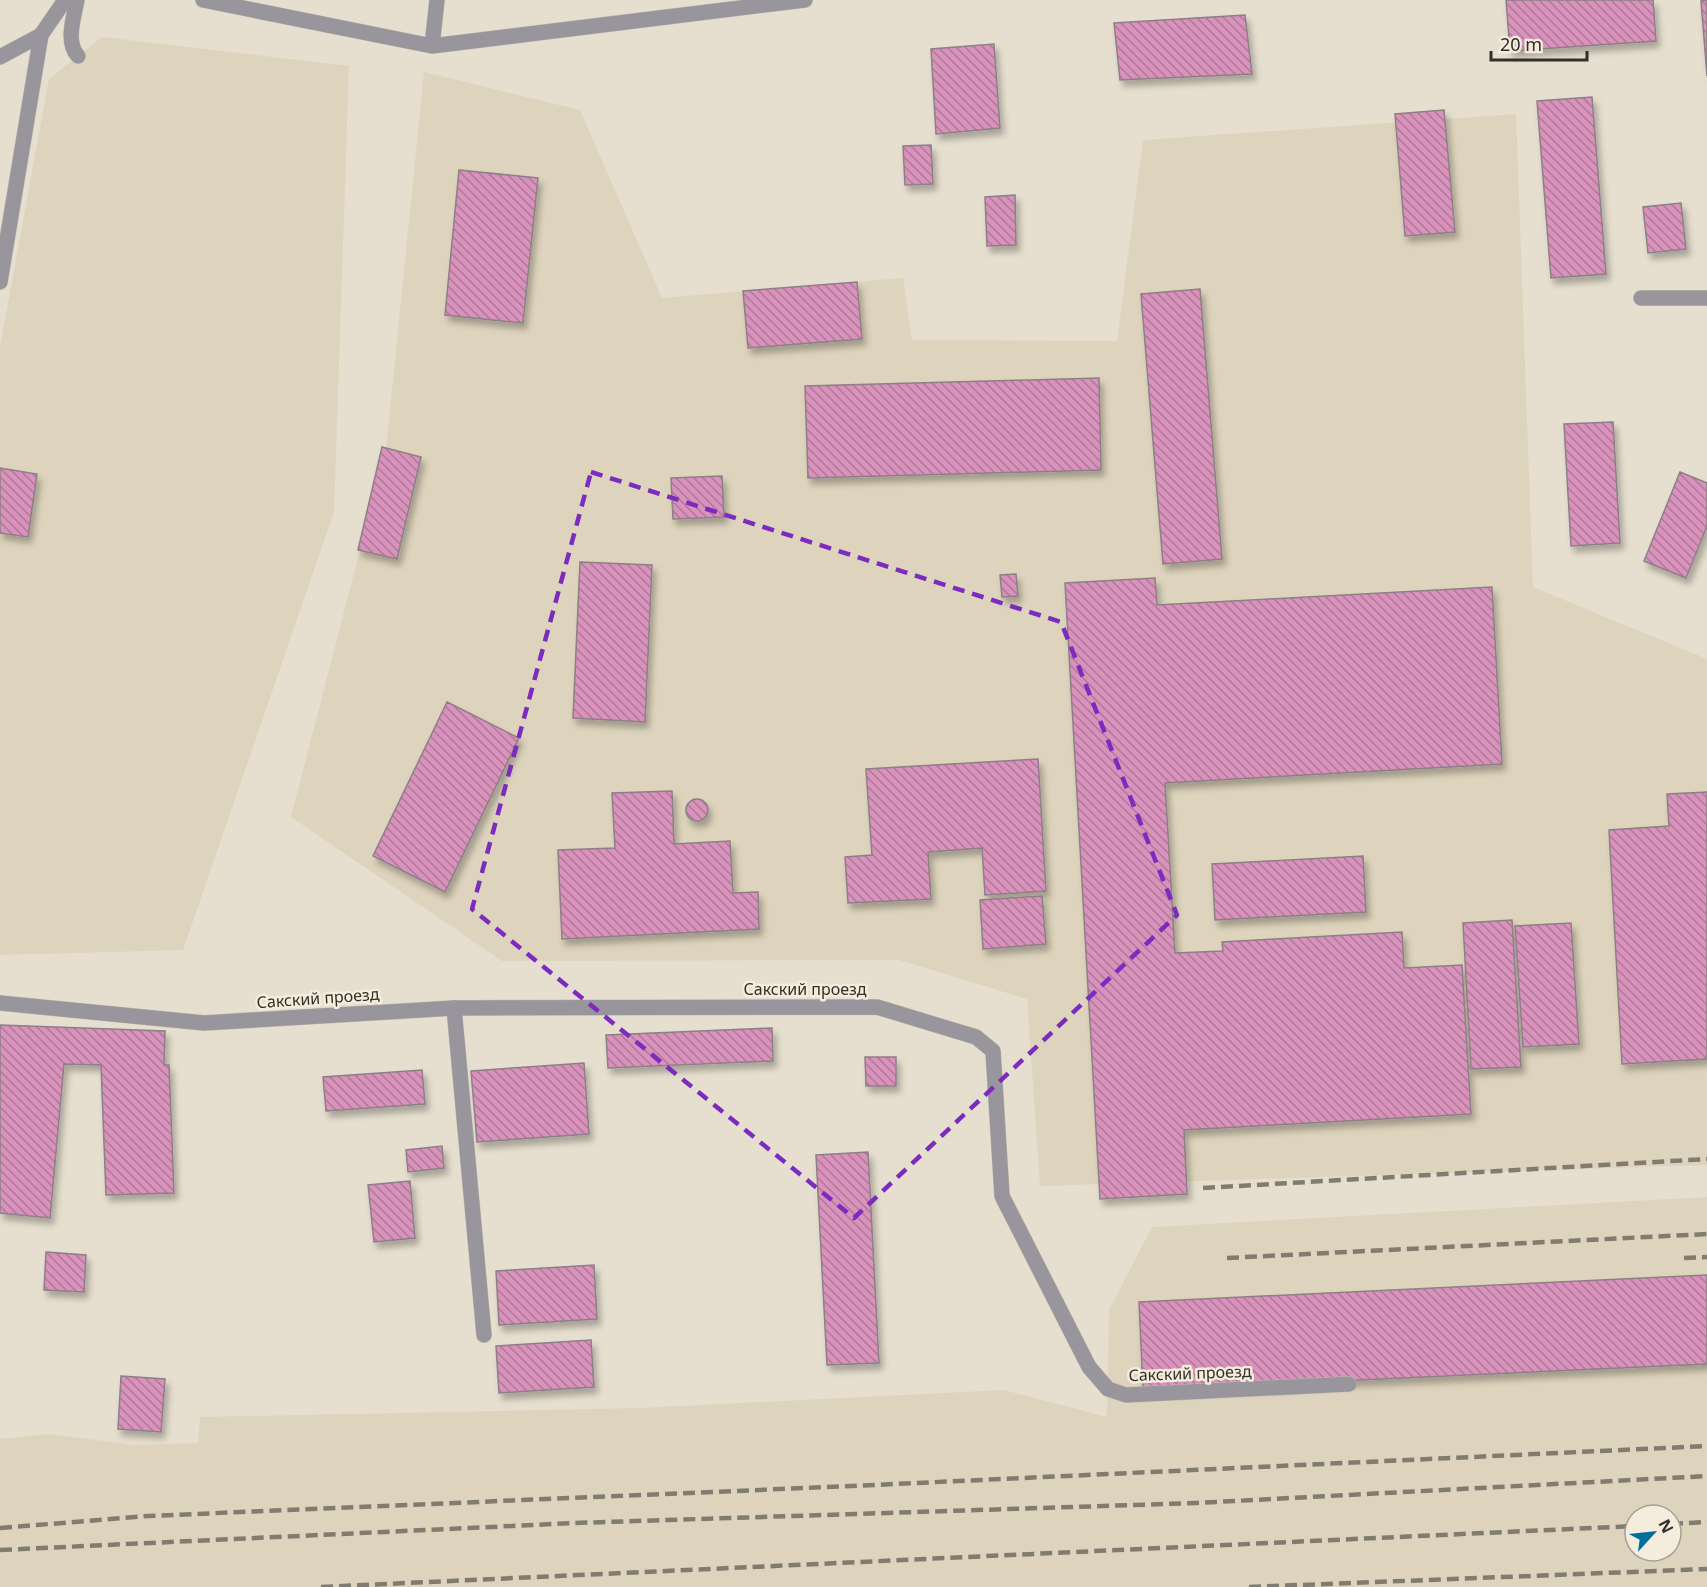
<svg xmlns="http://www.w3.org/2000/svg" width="1707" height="1587" font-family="'Noto Sans',sans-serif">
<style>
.built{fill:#ded4bd;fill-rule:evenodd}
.building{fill:url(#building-back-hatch);stroke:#8e7f87;stroke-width:1.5;filter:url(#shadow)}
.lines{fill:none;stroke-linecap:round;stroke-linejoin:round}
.service-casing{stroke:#c2bcae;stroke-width:16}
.minor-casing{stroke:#c2bcae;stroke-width:16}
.service{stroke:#98959c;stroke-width:15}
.minor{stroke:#98959c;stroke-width:15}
.rail{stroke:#817c72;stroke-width:4.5;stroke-dasharray:12 6;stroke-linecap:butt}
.marked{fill:none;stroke:#7b2cbf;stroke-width:4.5;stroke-dasharray:12 8;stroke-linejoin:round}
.labels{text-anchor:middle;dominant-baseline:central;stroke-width:5;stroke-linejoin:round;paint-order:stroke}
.street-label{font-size:16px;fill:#322f29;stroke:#f4ecdc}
</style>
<defs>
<pattern id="building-back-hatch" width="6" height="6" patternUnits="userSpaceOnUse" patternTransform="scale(1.5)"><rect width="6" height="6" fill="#d892bc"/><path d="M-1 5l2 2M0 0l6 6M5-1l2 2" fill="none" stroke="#b07899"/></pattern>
<filter id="shadow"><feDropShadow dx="3.5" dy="6" stdDeviation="3" flood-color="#0004"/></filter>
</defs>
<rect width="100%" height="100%" fill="#e6dfcf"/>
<path class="built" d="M102,37L349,66L334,512L183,950L0,955V347L49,79Z
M424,72L580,110L662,298L903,278L912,340L1117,341L1143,140L1516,114L1533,587L1707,659V1165L1040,1186L1027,999L899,960L502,961L291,817L386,449Z
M1707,1197V1587H0V1439L49,1434L134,1445L198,1443L200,1417L640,1408L1004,1390L1107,1417L1109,1310L1152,1227ZM1635,1515H1671V1551H1635Z"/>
<path class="building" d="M1506,0H1653L1656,41L1510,51Z
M1707,0V76L1701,1Z
M1245,15L1252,74L1120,80L1114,23Z
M994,44L1000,128L936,134L931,49Z
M1592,97L1606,274L1551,278L1537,101Z
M1444,110L1455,232L1405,236L1395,114Z
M931,145L933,184L905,185L903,146Z
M459,170L538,178L523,323L445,315Z
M1015,195L1016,245L987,246L985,197Z
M1681,203L1686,249L1648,253L1643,207Z
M857,282L862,339L748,348L743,291Z
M1200,289L1222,559L1163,564L1141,294Z
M1099,378L1101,470L808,478L805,386Z
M1613,422L1620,543L1571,546L1564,424Z
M382,447L421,457L397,559L358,550Z
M0,468L37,474L28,537L0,533Z
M1680,472L1707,483V526L1686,578L1644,561Z
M722,476L724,517L673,519L671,478Z
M580,562L652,565L645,722L573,718Z
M1016,574L1018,596L1002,597L1000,575Z
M1155,578L1157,605L1492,587L1502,764L1165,783L1175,953L1223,951L1222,942L1402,932L1404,968L1462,965L1471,1114L1184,1130L1187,1194L1100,1199L1065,583Z
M447,702L519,738L445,892L373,856Z
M1038,759L1046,891L985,895L982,848L928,852L931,899L848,903L845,857L872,855L866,769Z
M672,791L674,844L730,841L733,893L758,892L759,929L562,939L558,850L615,848L612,793Z
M1707,792V1059L1622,1064L1609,830L1669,826L1667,794Z
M686 810a11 11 0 1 1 22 0a11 11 0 1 1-22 0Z
M1363,856L1366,912L1215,920L1212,864Z
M1042,896L1046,944L983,949L980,900Z
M1512,920L1521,1067L1471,1069L1463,923Z
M1571,923L1579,1044L1523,1047L1515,926Z
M0,1025L165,1031L164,1065H169L174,1193L106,1195L101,1065L64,1064L50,1218L0,1213Z
M772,1028L773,1061L608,1068L606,1035Z
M865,1057H896V1086H866Z
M584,1063L589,1134L477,1142L471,1071Z
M422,1070L425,1104L326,1111L323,1077Z
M442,1146L444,1168L408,1172L406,1150Z
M868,1152L879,1363L827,1365L816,1155Z
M410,1181L415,1238L374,1242L368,1185Z
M46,1252L86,1255L84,1292L44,1290Z
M594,1265L597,1319L499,1325L496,1271Z
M1707,1275V1364L1143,1390L1139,1302Z
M591,1340L594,1387L499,1393L496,1346Z
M121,1376L165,1379L161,1432L118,1429Z"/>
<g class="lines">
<g class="service-casing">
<path id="service" d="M77,0C74,17 65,42 78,56
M0,57L41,35
M454,1008L484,1335"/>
</g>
<g class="minor-casing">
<path id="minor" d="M203,0L432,46L805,0
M432,46L437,0
M0,282L41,35L65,0
M1641,298H1707
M0,1003L204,1023L454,1008L877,1007L976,1037L993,1051L1002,1196L1089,1367L1108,1389L1126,1395L1349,1384"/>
</g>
<use href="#service" class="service"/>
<use href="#minor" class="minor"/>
<path class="rail" d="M1203,1188L1707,1159
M1227,1258L1707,1234
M1684,1258L1707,1257
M1671,1524L1707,1522
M0,1528L148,1516L852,1486L1707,1446
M0,1550L575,1523L1196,1503L1707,1476
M321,1587L1635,1526
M1249,1587L1707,1569"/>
</g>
<path class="marked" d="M591,472L1061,622L1177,915L854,1218L472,909Z"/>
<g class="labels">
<g class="street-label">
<text x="805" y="989">Сакский проезд</text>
<text transform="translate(318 998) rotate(-4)">Сакский проезд</text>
<text transform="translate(1190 1373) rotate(-2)">Сакский проезд</text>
</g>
</g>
<g transform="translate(1653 1533) rotate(63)"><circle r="28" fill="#f4ecdc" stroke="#a6a094" stroke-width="1.5"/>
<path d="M0-4.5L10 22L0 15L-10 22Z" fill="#006f9b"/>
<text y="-9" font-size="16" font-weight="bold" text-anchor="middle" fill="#322f29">N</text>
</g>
<path d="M1491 51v9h96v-9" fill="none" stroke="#322f29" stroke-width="3"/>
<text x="1500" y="51" font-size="18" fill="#322f29" stroke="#f4ecdc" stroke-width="4.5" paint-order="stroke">20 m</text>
</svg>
